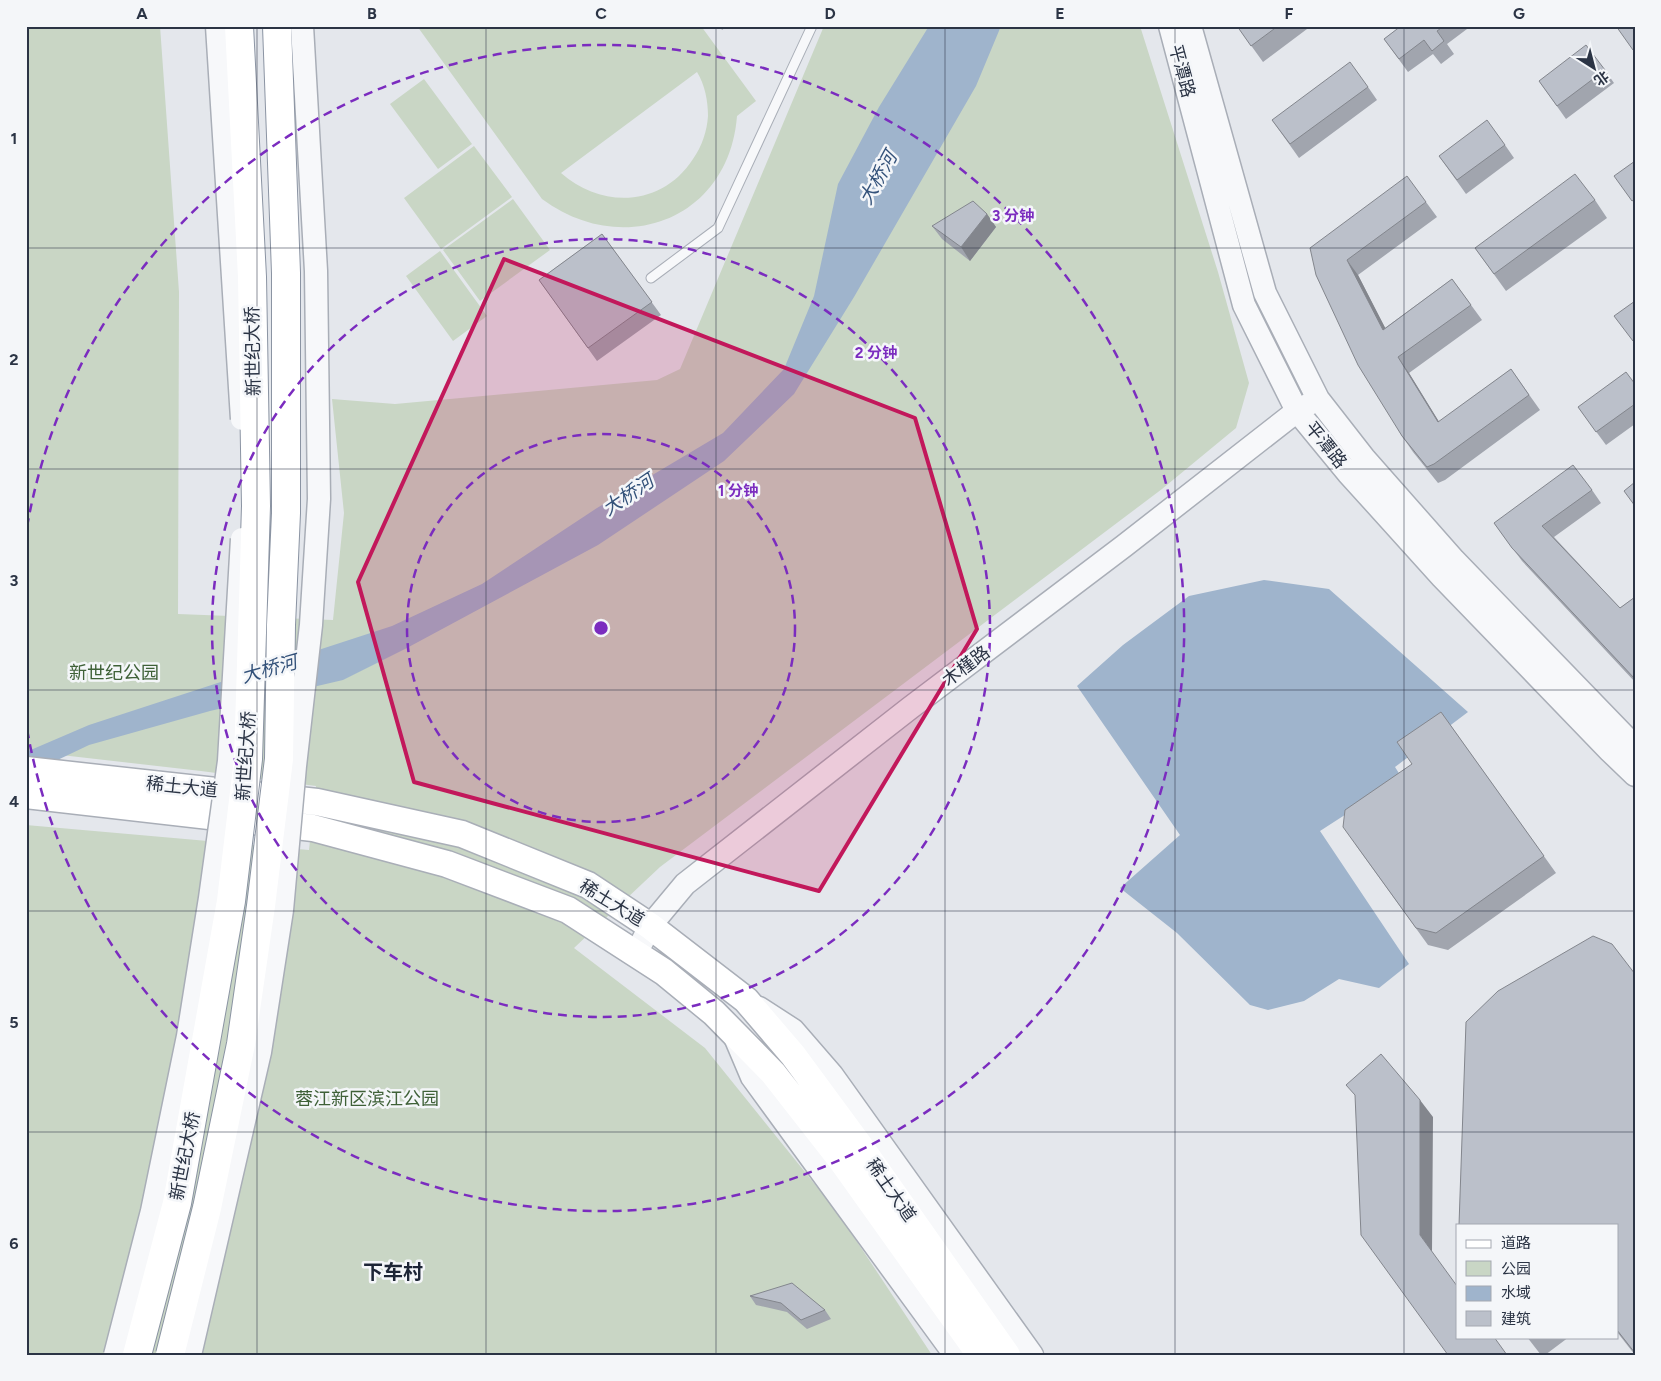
<svg xmlns="http://www.w3.org/2000/svg" width="1661" height="1381" font-family="Figtree,'Noto Sans SC',sans-serif">
<style>
.green{fill:#c9d6c5;fill-rule:evenodd}
.water{fill:#9fb4cc}
.lines{fill:none;stroke-linecap:round;stroke-linejoin:round}
.service-casing{stroke:#a9aeb7;stroke-width:11}
.tertiary-casing{stroke:#a9aeb7;stroke-width:25}
.secondary-casing{stroke:#a9aeb7;stroke-width:29}
.service{stroke:#f7f8fa;stroke-width:9}
.tertiary{stroke:#f7f8fa;stroke-width:22}
.secondary{stroke:#fff;stroke-width:26}
.tertiary-bridge-casing{stroke:#a9aeb7;stroke-width:25;stroke-linecap:butt}
.trunk-bridge-casing{stroke:#8b94a3;stroke-width:30;stroke-linecap:butt}
.tertiary-bridge{stroke:#f7f8fa;stroke-width:22}
.trunk-bridge{stroke:#fff;stroke-width:28}
.wall{fill:#a1a5ae}
.shaded-wall{fill:#83868d}
.building{fill:#bbc0ca;stroke:#83868d}
.marked{fill:#c2185b;fill-opacity:0.2;stroke:#c2185b;stroke-width:4;stroke-linejoin:round}
.grid{fill:none;stroke:#2b3445;stroke-width:1;stroke-opacity:0.55}
.ring{fill:none;stroke:#7b2cbf;stroke-width:2.5;stroke-dasharray:9 6}
.labels{text-anchor:middle;dominant-baseline:central;stroke-width:5;stroke-linejoin:round;paint-order:stroke}
.street-label{font-size:18px;fill:#2b3445;stroke:#f4f6f9}
.park-label{font-size:18px;fill:#3f6138;stroke:#f4f6f9}
.water-label{font-size:19px;font-style:italic;fill:#34527a;stroke:#f4f6f9}
.quarter-label{font-size:20px;font-weight:bold;fill:#1d2536;stroke:#f4f6f9}
.centre{fill:#7b2cbf;stroke:#f4f6f9;stroke-width:2.5}
.ring-label{font-size:15px;text-anchor:middle;font-weight:bold;fill:#7b2cbf;stroke:#f4f6f9;stroke-width:5;stroke-linejoin:round;paint-order:stroke}
.neatline{fill:none;stroke:#2b3445;stroke-width:2}
.grid-label{font-size:16px;text-anchor:middle;font-weight:bold;fill:#2b3445}
</style>
<rect width="100%" height="100%" fill="#e4e7ec"/>
<path class="green" d="M26,26H160L179,292L178,614L333,620L344,513L332,399L395,404L657,380L680,369L824,26H1140L1218,272L1249,383L1236,428L1162,489L660,867L574,948L705,1048L838,1213L932,1355H26V825L309,850L316,786L201,771L26,751Z
M417,26H701L756,101L737,116C729,220 623,259 542,199ZM697,72C705,85 708,101 708,116C707,131 702,146 693,159C662,207 602,209 561,173Z
M424,79L472,144L438,169L390,104Z
M474,146L512,197L441,249L404,198Z
M513,199L550,250L480,301L443,250Z
M440,251L487,316L453,341L406,276Z"/>
<path class="water" d="M929,26H1001L976,86L854,297L794,394L724,461L598,545L405,649L343,680L210,711L89,745L26,775V752L89,725L392,626L482,584L597,508L723,433L784,369L814,296L838,184L879,107Z
M1264,580L1329,589L1468,712L1395,767L1402,778L1320,831L1409,964L1379,988L1339,979L1304,1001L1268,1010L1250,1005L1177,933L1120,888L1180,835L1077,686L1123,645L1189,596Z"/>
<g class="lines">
<g class="service-casing">
<path id="service" d="M651,278L718,228L812,26"/>
</g>
<g class="tertiary-casing">
<path id="tertiary" d="M1170,26L1244,305L1297,411L1348,473L1442,577L1610,751L1635,775
M1190,26L1265,293L1318,399L1364,458L1454,560L1635,747
M636,954L650,926L685,884L910,708L1124,546L1297,411L1318,399
M759,1008L793,1030L832,1075L1032,1355
M735,1037L752,1077L955,1355"/>
</g>
<g class="secondary-casing">
<path id="secondary" d="M26,770L317,802L462,834L588,885L650,926L746,1000L793,1055L860,1146L1007,1355
M26,795L313,828L447,864L568,910L664,972L714,1013L773,1073L841,1160L980,1355"/>
</g>
<use href="#service" class="service"/>
<use href="#tertiary" class="tertiary"/>
<use href="#secondary" class="secondary"/>
<g class="tertiary-bridge-casing">
<path id="tertiary-bridge" d="M217,26L242,419
M115,1355L152,1211L188,1036L210,898L229,761L242,539
M190,1355L260,1052L282,910L295,766L311,625L319,499L316,271L302,26"/>
</g>
<g class="trunk-bridge-casing">
<path id="trunk-bridge" d="M137,1355L177,1203L231,901L248,759L256,506L252,277L239,26
M170,1355L207,1208L241,1044L261,906L279,759L281,625L286,513V273L277,26"/>
</g>
<use href="#tertiary-bridge" class="tertiary-bridge"/>
<use href="#trunk-bridge" class="trunk-bridge"/>
</g>
<path class="wall" d="M720,26H727L722,30Z
M1237,26H1311L1263,62Z
M1401,26H1471L1447,44L1454,54L1441,64L1433,54L1408,72L1384,39Z
M1605,70L1614,83L1566,119L1539,81Z
M1368,87L1377,100L1299,158L1272,120Z
M1505,145L1514,158L1466,194L1439,156Z
M1595,200L1607,218L1506,291L1475,248Z
M1426,202L1437,217L1358,275L1385,328L1452,279L1482,320L1409,373L1439,422L1511,369L1540,410L1445,480L1438,483L1413,452L1402,436L1316,275Z
M987,214L996,227L970,261L942,239L932,226Z
M602,234L661,315L597,361L539,280Z
M1635,384V424L1606,445L1578,407Z
M1592,490L1601,503L1554,537L1620,608L1635,597V682L1522,561L1494,523Z
M1441,712L1556,873L1448,950L1428,945L1355,844L1412,764Z
M1635,974V1355L1617,1332V1225Z
M750,1296L825,1310L831,1319L807,1329L787,1312L756,1305Z
M1527,1337H1569L1545,1355H1541Z"/>
<path class="shaded-wall" d="M987,214L996,227L970,261L961,247Z
M1347,260L1358,275L1394,345L1383,330Z
M1398,357L1409,373L1449,438L1438,422Z
M1420,1100L1433,1117L1432,1252L1420,1235Z"/>
<path class="building" d="M1237,26H1278L1251,46Z
M1401,26H1444L1437,31L1444,41L1432,51L1424,40L1399,59L1384,39Z
M1616,26H1635V48L1633,50Z
M1586,45L1605,70L1557,106L1539,81Z
M1350,62L1368,87L1290,144L1272,120Z
M1487,120L1505,145L1457,180L1439,156Z
M1635,161V199L1632,201L1614,176Z
M1575,174L1595,200L1494,274L1475,248Z
M1407,176L1426,202L1347,260L1383,330L1452,279L1471,305L1398,357L1438,422L1511,369L1529,395L1434,464L1427,467L1402,436L1358,365L1316,275L1310,248Z
M973,201L987,214L961,247L932,226Z
M602,234L652,302L588,348L539,280Z
M1635,301V339L1633,341L1614,316Z
M1626,372L1635,384V404L1596,432L1578,407Z
M1573,465L1592,490L1542,526L1620,608L1635,597V679L1512,548L1494,523Z
M1635,482V506L1624,491Z
M1441,712L1544,856L1436,933L1416,928L1343,827L1345,810L1412,764L1397,742Z
M1593,936L1612,944L1635,974V1353L1617,1330V1225H1459L1466,1022L1498,991Z
M1381,1054L1420,1100V1235L1457,1286V1337H1494L1507,1355H1448L1361,1235L1355,1095L1346,1085Z
M792,1283L825,1310L801,1320L781,1303L750,1296Z"/>
<path class="marked" d="M504,259L915,418L977,629L819,891L414,782L358,582Z"/>
<path class="grid" d="M257,26V1355M486,26V1355M716,26V1355M945,26V1355M1175,26V1355M1404,26V1355M26,248H1635M26,469H1635M26,690H1635M26,911H1635M26,1132H1635"/>
<g class="ring">
<circle cx="601" cy="628" r="194"/>
<circle cx="601" cy="628" r="389"/>
<path d="M27 527A583 583 0 1 1 27 729"/>
</g>
<g class="labels">
<g class="street-label">
<text transform="translate(1182 71) rotate(75)">平潭路</text>
<text transform="translate(253 351) rotate(-91)">新世纪大桥</text>
<text transform="translate(1326 445) rotate(51)">平潭路</text>
<text transform="translate(966 666) rotate(-37)">木槿路</text>
<text transform="translate(246 756) rotate(-86)">新世纪大桥</text>
<text transform="translate(182 787) rotate(6)">稀土大道</text>
<text transform="translate(612 903) rotate(31)">稀土大道</text>
<text transform="translate(185 1156) rotate(-79)">新世纪大桥</text>
<text transform="translate(891 1190) rotate(55)">稀土大道</text>
</g>
<g class="park-label">
<text x="114" y="673">新世纪公园</text>
<text x="367" y="1099">蓉江新区滨江公园</text>
</g>
<g class="water-label">
<text transform="translate(878 178) rotate(-61)">大桥河</text>
<text transform="translate(628 495) rotate(-34)">大桥河</text>
<text transform="translate(269 669) rotate(-16)">大桥河</text>
</g>
<g class="quarter-label">
<text x="393" y="1272">下车村</text>
</g>
</g>
<circle cx="601" cy="628" r="8" class="centre"/>
<g class="ring-label">
<text x="1013" y="221">3 分钟</text>
<text x="876" y="358">2 分钟</text>
<text x="738" y="496">1 分钟</text>
</g>
<rect width="1661" height="1381" fill="none" stroke="#f4f6f9" stroke-width="55"/>
<rect x="1456" y="1224" width="162" height="115" fill="#f4f6f9" stroke="#a4a8b1"/>
<rect x="1466" y="1240" width="25" height="8" fill="#ffffff" stroke="#a4a8b1"/>
<text x="1501" y="1248" font-size="15" fill="#2b3445">道路</text>
<rect x="1466" y="1261" width="25" height="15" fill="#c9d6c5" stroke="#a4a8b1"/>
<text x="1501" y="1274" font-size="15" fill="#2b3445">公园</text>
<rect x="1466" y="1286" width="25" height="15" fill="#9fb4cc" stroke="#a4a8b1"/>
<text x="1501" y="1298" font-size="15" fill="#2b3445">水域</text>
<rect x="1466" y="1311" width="25" height="15" fill="#bbc0ca" stroke="#a4a8b1"/>
<text x="1501" y="1324" font-size="15" fill="#2b3445">建筑</text>
<g transform="translate(1594 68) rotate(144)" stroke="#f4f6f9" stroke-width="4" paint-order="stroke">
<path d="M0-4L9 19L0 12L-9 19Z" fill="#2b3445"/>
<text y="-8" font-size="14" font-weight="bold" text-anchor="middle" fill="#2b3445">北</text>
</g>
<rect x="28" y="28" width="1606" height="1326" class="neatline"/>
<g class="grid-label">
<text x="142" y="19">A</text>
<text x="372" y="19">B</text>
<text x="601" y="19">C</text>
<text x="830" y="19">D</text>
<text x="1060" y="19">E</text>
<text x="1289" y="19">F</text>
<text x="1519" y="19">G</text>
<text x="14" y="144">1</text>
<text x="14" y="365">2</text>
<text x="14" y="586">3</text>
<text x="14" y="807">4</text>
<text x="14" y="1028">5</text>
<text x="14" y="1249">6</text>
</g>
</svg>
